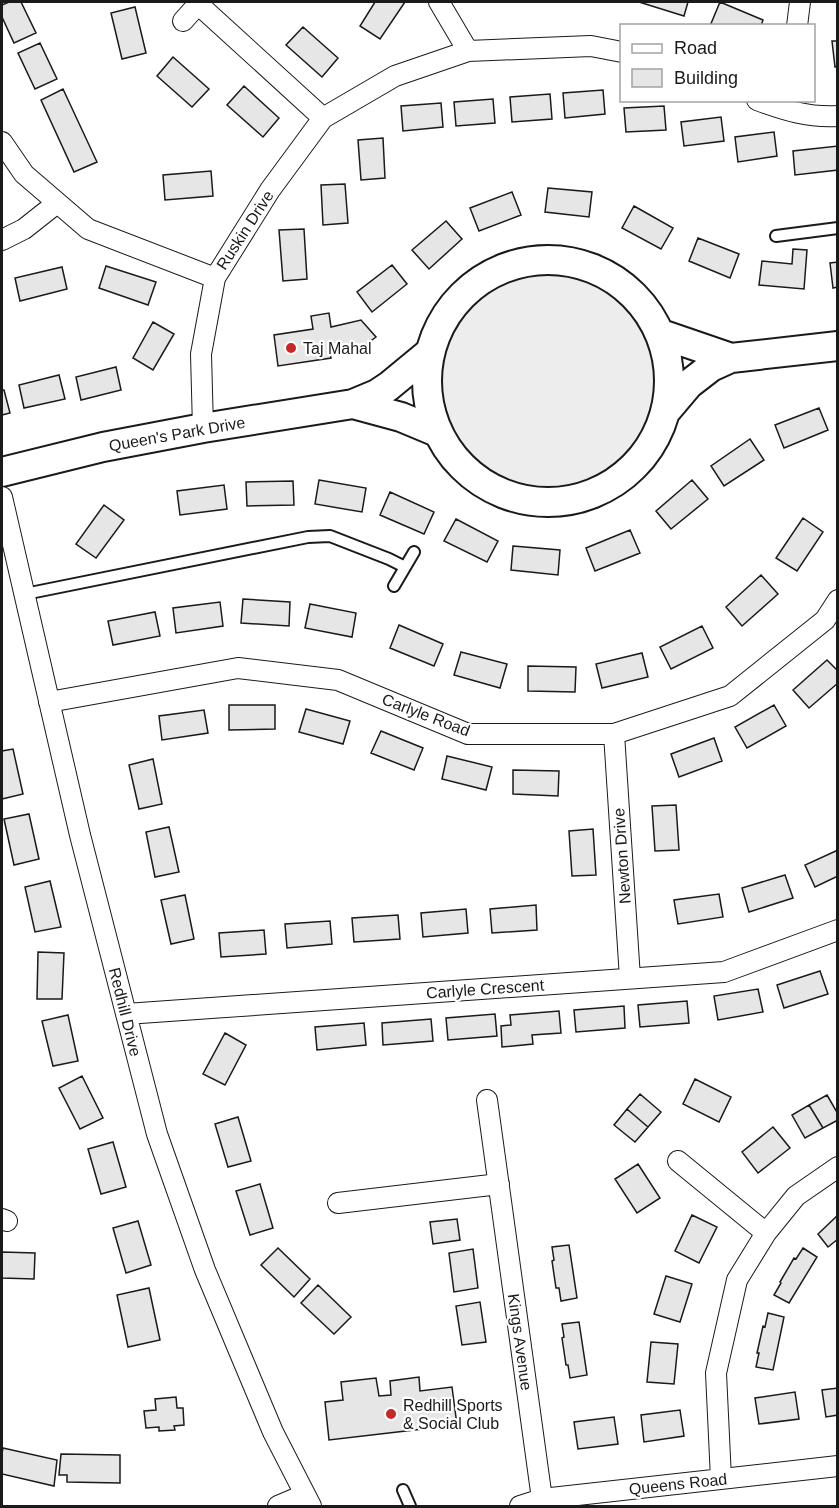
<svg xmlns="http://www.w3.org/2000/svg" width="839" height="1508" font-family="Helvetica,sans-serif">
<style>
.built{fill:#ededed;stroke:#6a6a6a;stroke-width:1.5}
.building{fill:#e6e6e6;stroke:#1a1a1a;stroke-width:1.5}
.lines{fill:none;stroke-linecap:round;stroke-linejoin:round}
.lane-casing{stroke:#1a1a1a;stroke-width:14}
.street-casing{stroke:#1a1a1a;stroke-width:22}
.secondary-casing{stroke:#1a1a1a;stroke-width:32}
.lane{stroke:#fff;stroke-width:10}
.street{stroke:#fff;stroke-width:20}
.secondary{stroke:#fff;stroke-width:28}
.poi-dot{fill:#c62828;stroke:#fff;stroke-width:2}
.labels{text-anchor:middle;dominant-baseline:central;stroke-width:4.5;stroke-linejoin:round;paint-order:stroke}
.street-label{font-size:16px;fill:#1a1a1a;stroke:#fff}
.poi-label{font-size:16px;fill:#1a1a1a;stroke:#fff;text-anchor:start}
</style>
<rect width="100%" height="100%" fill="#fff"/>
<path class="built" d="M436 381a111 111 0 1 1 222 0a111 111 0 1 1-222 0Z"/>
<path class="building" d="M9,2H21L36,33L14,43L2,17V5Z
M375,2H405L380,39L360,26Z
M639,2H688L684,16Z
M720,2L763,20L761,26H710Z
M135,7L146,53L122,59L111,13Z
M303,27L338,58L322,77L286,45Z
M832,41H838V66L835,67Z
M40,43L57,79L35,89L18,53Z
M173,57L209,89L192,107L157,76Z
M244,86L279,118L263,137L227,105Z
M63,89L97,162L74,172L41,100Z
M603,90L605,114L565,118L563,93Z
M550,94L552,119L512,122L510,97Z
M493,99L495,123L456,126L454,102Z
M441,103L443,127L403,131L401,106Z
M664,106L666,130L626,132L624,108Z
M721,117L724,141L684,146L681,122Z
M774,132L777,156L738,162L735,137Z
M383,138L385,178L361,180L358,140Z
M838,146V170L795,175L793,151Z
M211,171L213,196L165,200L163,175Z
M345,184L348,223L323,225L321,185Z
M548,188L592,192L589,217L545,212Z
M512,192L521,215L479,231L470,208Z
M634,206L673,228L661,249L622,228Z
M446,221L462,239L429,269L412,250Z
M304,229L307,279L283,281L279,230Z
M698,238L739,254L730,278L689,261Z
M793,249L807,250L804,289L759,285L762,261L792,264Z
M838,262V287L833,288L830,263Z
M392,265L407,284L372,312L357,292Z
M106,266L156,282L148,305L99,288Z
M62,267L67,289L20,301L15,278Z
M329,313L331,327L361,320L376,337L360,349L330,352L331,358L278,366L274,335L313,329L311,316Z
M153,322L174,334L153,370L133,358Z
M116,367L121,390L81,400L76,377Z
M59,375L65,399L24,408L19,385Z
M2,390H4L10,413L2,415Z
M819,408L828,430L784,448L775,425Z
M750,439L764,460L724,486L711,466Z
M319,480L366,488L362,512L315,504Z
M692,480L708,499L671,529L656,511Z
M293,481L294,505L247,506L246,482Z
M224,485L227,509L180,515L177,491Z
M390,492L434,512L424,534L380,515Z
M104,505L124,520L96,558L76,544Z
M803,518L823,532L797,571L776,558Z
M456,519L498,541L487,562L444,541Z
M630,530L640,553L595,571L586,548Z
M513,546L560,550L558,575L511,570Z
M761,575L778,594L742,626L726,607Z
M243,599L290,602L289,626L241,623Z
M220,602L223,626L176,633L173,608Z
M310,604L356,613L352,637L305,628Z
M155,612L160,636L113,645L108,621Z
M399,625L443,644L434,666L390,648Z
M702,626L713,648L671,669L660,647Z
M461,652L507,664L500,688L454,675Z
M642,653L648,677L602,688L596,664Z
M827,660L838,671V683L809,708L793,690Z
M528,666L576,667L575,692L528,691Z
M229,705H275V729L229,730Z
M774,705L786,726L747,748L735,727Z
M306,709L350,721L343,744L299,732Z
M204,710L208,733L162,740L159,716Z
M381,731L423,748L414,770L371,753Z
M714,738L722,761L679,777L671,754Z
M13,749L23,794L2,799V751Z
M447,756L492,767L486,790L442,779Z
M153,759L162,804L139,809L129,765Z
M513,770L559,771L558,796L513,794Z
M676,805L679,850L655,851L652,806Z
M29,814L39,859L14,865L4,819Z
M169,827L179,872L155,877L146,832Z
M593,829L596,875L572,876L569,831Z
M838,850V876L815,887L805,865Z
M785,875L793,898L749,912L742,888Z
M50,881L61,927L35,932L25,887Z
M719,894L723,917L678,924L674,900Z
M185,895L194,939L171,944L161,900Z
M536,905L537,930L492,933L490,909Z
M466,909L468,933L423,937L421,913Z
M398,915L400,939L354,942L352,918Z
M330,921L332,944L287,948L285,924Z
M264,930L266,954L221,957L219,933Z
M38,952L64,953L62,999H37Z
M820,971L828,994L784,1008L777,985Z
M758,989L763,1012L718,1020L714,996Z
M687,1001L689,1023L640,1027L638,1005Z
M624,1006L625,1028L576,1032L574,1010Z
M559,1011L561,1033L532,1035L533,1044L502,1047L501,1026L511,1025L510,1015Z
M495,1014L497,1036L448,1040L446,1018Z
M68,1015L78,1061L53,1066L42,1021Z
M431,1019L433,1041L383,1045L382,1023Z
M364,1023L366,1045L317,1050L315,1027Z
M225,1033L246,1045L225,1085L203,1074Z
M82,1076L103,1118L80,1129L59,1088Z
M695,1079L731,1097L719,1122L683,1104Z
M640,1094L661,1112L648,1127L627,1109Z
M827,1095L838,1114V1120L823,1128L809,1105Z
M809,1105L823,1128L805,1138L792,1115Z
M627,1109L648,1127L635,1142L614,1125Z
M238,1117L251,1161L228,1167L215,1124Z
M773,1127L790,1148L758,1173L742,1152Z
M113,1142L126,1187L101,1194L88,1149Z
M638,1164L660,1198L637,1213L615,1179Z
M260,1184L273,1228L250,1235L236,1191Z
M692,1215L717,1227L699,1263L675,1251Z
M838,1215V1239L828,1247L818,1234Z
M457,1219L460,1240L433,1244L430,1222Z
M138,1221L151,1265L126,1273L113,1228Z
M569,1245L577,1298L561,1301L559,1288H556L552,1261L554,1260L552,1247Z
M278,1248L310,1279L294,1297L261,1265Z
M803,1248L817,1257L789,1303L774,1295L781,1283L780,1282L794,1258L796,1259Z
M473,1249L478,1288L454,1292L449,1253Z
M2,1252L35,1253L34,1279L2,1278Z
M666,1276L692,1284L680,1322L654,1314Z
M318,1285L351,1317L334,1334L301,1303Z
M149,1288L160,1340L128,1347L117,1295Z
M480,1302L486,1342L462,1345L456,1306Z
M768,1313L784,1317L773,1370L756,1367L759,1353H757L763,1326L765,1327Z
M579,1322L587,1375L570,1378L568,1365H566L562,1338L564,1337L562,1324Z
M651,1342L678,1344L674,1384L647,1382Z
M419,1377L420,1391L452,1387L457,1425L329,1440L325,1402L343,1400L341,1382L376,1378L379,1396L391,1395L390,1381Z
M838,1388V1415L826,1417L822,1390Z
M795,1392L799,1419L759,1424L755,1398Z
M176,1397L177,1408H183L184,1425L174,1426L175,1430L159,1431V1427L146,1428L144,1411L156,1410L155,1399Z
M680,1410L684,1436L644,1442L641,1415Z
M614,1417L618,1444L578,1449L574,1422Z
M3,1448L57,1460L54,1486L2,1474V1453Z
M61,1454L120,1455V1483L67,1482V1475H59Z"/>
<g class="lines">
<g class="lane-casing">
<path id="lane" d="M776,236L838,228
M394,586L414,552
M25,594L308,537L330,536L389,559L405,567
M403,1490L410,1506"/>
</g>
<g class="street-casing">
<path id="street" d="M439,2L468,51
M198,4L323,118
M183,21L200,2
M797,26L800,2
M757,100C784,110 809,118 838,116
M2,142L24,174L88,229L215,278
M2,240L24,229L57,203
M203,428L201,354L215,278L270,190L323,118L395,76L468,51L591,46L622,52
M2,497L80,835L157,1134L205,1270L273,1432L311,1506
M49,702L238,668L338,680L468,734H614L730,696L825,620L838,600
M614,734L630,978
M126,1014L724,972L838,930
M487,1100L542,1499
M678,1161L766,1233
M338,1203L499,1184
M2,1219L7,1221
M721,1479L716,1373L737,1280L766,1233L796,1196L838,1167
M278,1506L304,1495
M520,1506L542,1499L838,1466"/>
</g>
<g class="secondary-casing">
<path id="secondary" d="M427 381a121 121 0 1 1 242 0a121 121 0 1 1-242 0Z
M661,334L731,358
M353,404L401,417L437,432
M667,410L689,384L711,367L731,358L838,346
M2,472L103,447L203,428L353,404L377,394L389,386L429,353"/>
</g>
<use href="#lane" class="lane"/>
<use href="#street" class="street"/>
<use href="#secondary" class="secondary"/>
</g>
<g class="poi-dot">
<circle cx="291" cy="348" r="6"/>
<circle cx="391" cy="1414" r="6"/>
</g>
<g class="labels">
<g class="street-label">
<text transform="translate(245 230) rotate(-57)">Ruskin Drive</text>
<text transform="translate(177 434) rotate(-10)">Queen's Park Drive</text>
<text transform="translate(426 715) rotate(21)">Carlyle Road</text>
<text transform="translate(622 856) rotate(-94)">Newton Drive</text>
<text transform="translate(485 989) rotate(-4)">Carlyle Crescent</text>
<text transform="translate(125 1012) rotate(76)">Redhill Drive</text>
<text transform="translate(520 1342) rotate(82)">Kings Avenue</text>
<text transform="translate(678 1484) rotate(-6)">Queens Road</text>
</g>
<g class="poi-label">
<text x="303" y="348">Taj Mahal</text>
<text x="403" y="1405">Redhill Sports<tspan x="403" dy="18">&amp; Social Club</tspan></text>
</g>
</g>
<rect width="839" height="1508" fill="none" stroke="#1a1a1a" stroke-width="6"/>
<rect x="620" y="24" width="195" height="78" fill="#ffffff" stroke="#a3a3a3" stroke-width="1.5"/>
<rect x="632" y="44" width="30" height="9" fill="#ffffff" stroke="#a3a3a3" stroke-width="1.5"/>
<text x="674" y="54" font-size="18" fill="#1a1a1a">Road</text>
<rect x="632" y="69" width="30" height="18" fill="#e6e6e6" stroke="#a3a3a3" stroke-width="1.5"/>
<text x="674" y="84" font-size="18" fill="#1a1a1a">Building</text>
</svg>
